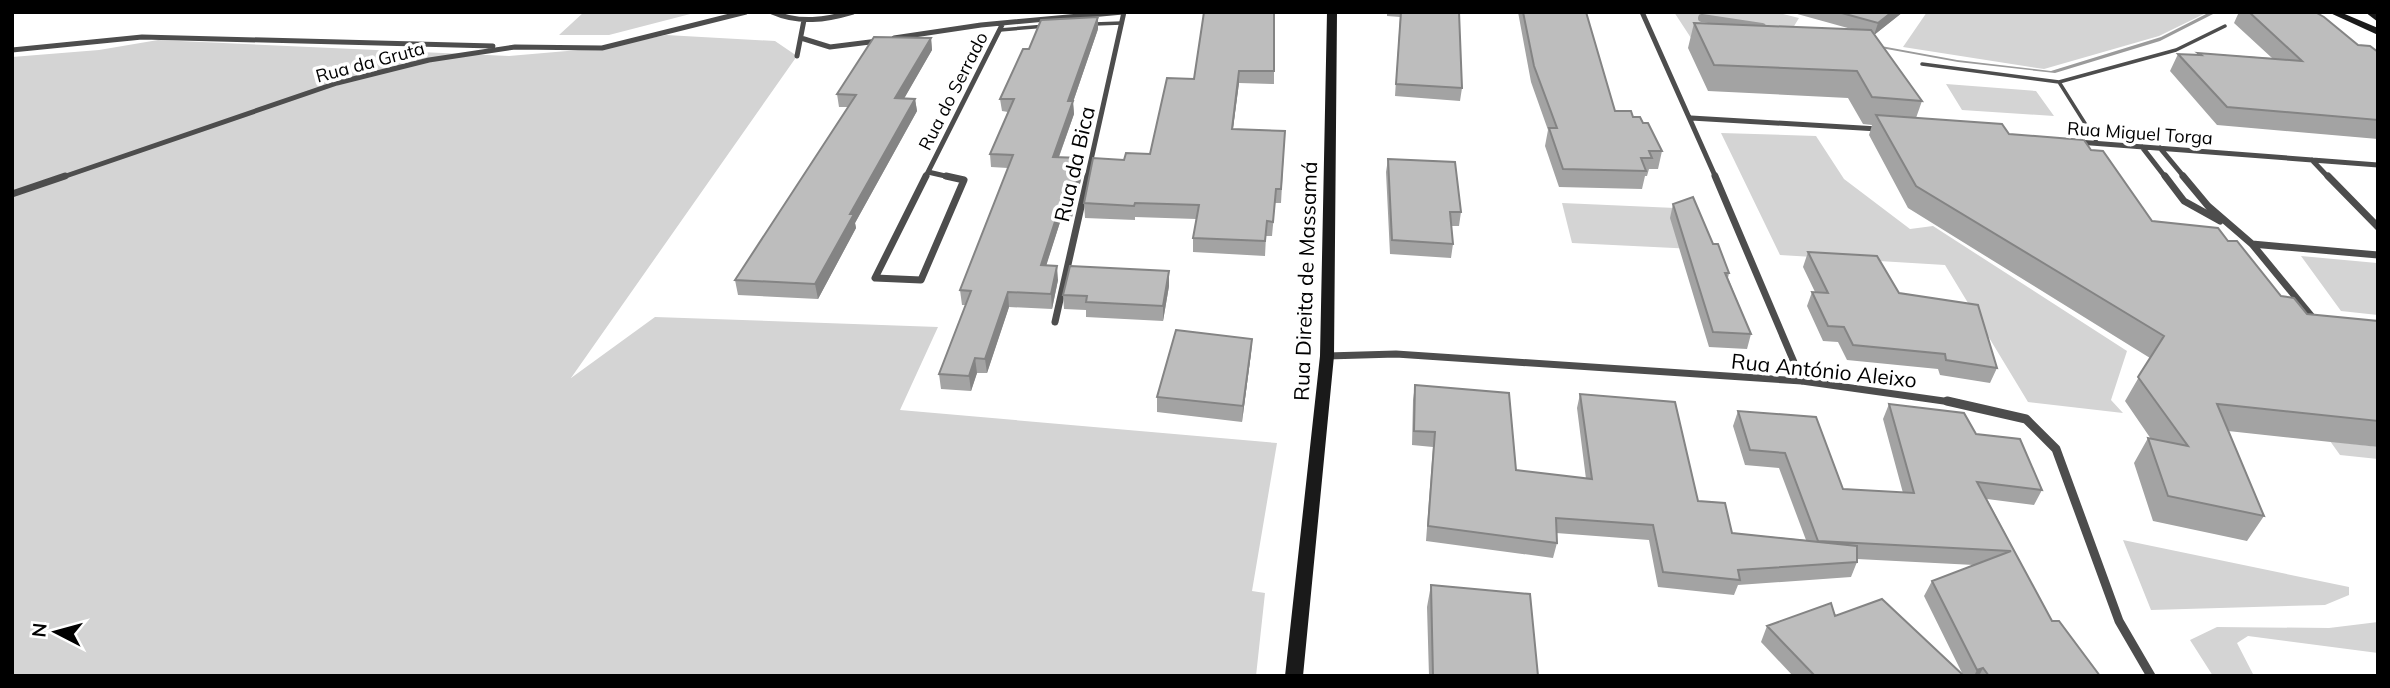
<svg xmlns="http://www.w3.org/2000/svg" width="2390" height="688" font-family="Mulish,sans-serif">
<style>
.green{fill:#d4d4d4}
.water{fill:#9b9b9b}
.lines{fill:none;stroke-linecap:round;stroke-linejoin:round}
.stream{stroke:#9b9b9b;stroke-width:8}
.lane{stroke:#4d4d4d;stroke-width:3.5}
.street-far2{stroke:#4d4d4d;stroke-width:5}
.street-far1{stroke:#4d4d4d;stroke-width:7}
.street{stroke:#4d4d4d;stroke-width:9}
.secondary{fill:#1a1a1a;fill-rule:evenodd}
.wall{fill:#a3a3a3}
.shaded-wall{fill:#848484}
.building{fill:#bdbdbd;stroke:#848484;stroke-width:2}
.labels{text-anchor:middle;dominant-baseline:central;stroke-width:7;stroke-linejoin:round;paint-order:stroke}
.far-street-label{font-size:18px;fill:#000;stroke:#fff}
.street-label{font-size:21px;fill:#000;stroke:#fff}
</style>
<rect width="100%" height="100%" fill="#fff"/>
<path class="green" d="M584,12H698L609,35H559Z
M1674,12H1775L1799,18L1791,31L1691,38Z
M1927,12H2208L2159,36L2044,69L1903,47Z
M666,35L775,41L797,56L571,378L655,317L938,327L900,410L1277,443L1252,591L1265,593L1256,676H12V57L99,50L158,40L509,56L602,48Z
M1946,84L2036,91L2054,116L1962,110Z
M1721,133L1816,136L1844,179L1910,229L1933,226L2127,351L2111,400L2123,413L2028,402L1945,265L1780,255Z
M1562,203L1698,209L1715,250L1572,243Z
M2301,256L2377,263L2378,315L2341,311Z
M2330,441L2378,447V459L2340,455Z
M2123,540L2349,587V595L2325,605L2151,610Z
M2378,622V653L2248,636L2237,643L2254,676H2213L2190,640L2217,627L2329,628Z"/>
<path class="water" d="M2210,12H2217L2160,41L2055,73L1958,62L1870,46V44L1957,60L2051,71L2161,37Z"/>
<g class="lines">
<path class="stream" d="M1702,18L1762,27"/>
<path class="lane" d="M1094,24L1122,23
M1000,30L1046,26
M1922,64L2059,82L2098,144
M2059,82L2176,50L2225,26"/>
<path class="street-far2" d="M772,12C799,24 826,20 853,12
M1642,12L1716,178
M801,38L830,47L878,41
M894,38L981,25L1123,12
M12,50L142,37L493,46
M797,56L804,20
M1691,118L1878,129
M2078,142L2378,165
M2142,147L2166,178
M2160,148L2185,178
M2312,160L2329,178
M928,172L954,178
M928,172L1003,23
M60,178L337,83L429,60L515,47L602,48L746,12
M925,178L928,172
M1087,178L1124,12"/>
<path class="street-far1" d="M926,176L875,278L921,280L964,180L946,176
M1715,176L1802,381
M2165,176L2184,201L2220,221
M2183,176L2208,206L2252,244L2313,318
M2328,176L2378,227
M12,194L65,176
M2252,244L2378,255
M1055,322L1088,176
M1327,356L1396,354L1802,381L1958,403"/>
<path class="street" d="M1947,401L2026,419L2056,449L2119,621L2151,676"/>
<path class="secondary" d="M1327,12H1337L1334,356L1303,676H1285L1320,356Z
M2328,12H2340L2378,28V35Z
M2365,12L2378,14V22Z"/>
</g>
<path class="wall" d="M1204,12L1274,71V84L1239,83L1233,129L1285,131L1281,203H1275L1272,236H1266L1265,256L1193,252V238L1196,219L1135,217V220L1085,218L1084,203L1124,160L1150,154L1194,79Z
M1387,12H1459L1462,88L1460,101L1395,96L1400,17L1387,16Z
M1518,12H1586L1615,111L1633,117L1643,123L1662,151L1658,169H1649L1647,176H1645L1642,189L1559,187L1545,146L1548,130L1531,82Z
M1790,12H1903L1874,35L1922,101L1916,118L2009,134L2091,150L2152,221L2228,241L2281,296L2307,314L2378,321V447L2228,431L2264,516L2247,541L2153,521L2134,463L2148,438L2151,439L2125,401L2150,358L1908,208L1869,135L1872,125L1863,124L1848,98L1708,91L1688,48L1694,23L1855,30Z
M2239,12H2315L2358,45L2378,52V139L2217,125L2170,71L2178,54L2197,55L2198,53L2272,58L2234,23Z
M1098,29L1073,102L1074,114L1059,157L1083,171L1072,217L1062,216L1046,265L1058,280L1052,309L1009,307L987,373H977L971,391L941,389L939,374L966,305H962L960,290L1008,168L991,167L990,154L1008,112L1002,111L1000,99Z
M931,38L932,50L904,98L915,99L917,111L855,223L856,228L818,299L738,295L735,280L848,107H839L837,94Z
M1388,159L1461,212L1459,226H1451L1453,244L1451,258L1390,254L1386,172Z
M1673,204L1713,244L1729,273L1728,278L1751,334L1747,349L1709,347L1670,218Z
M1808,252L1899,293L1997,368L1990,383L1940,375L1938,369L1847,360L1838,342L1823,341L1807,306L1812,292H1815L1803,267Z
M1169,271V286L1163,321L1086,317V310L1064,309L1063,295Z
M1252,339L1251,353L1242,422L1157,412V397Z
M1415,385L1516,470L1586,479L1577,408L1580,394L1732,533L1806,540L1779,468L1745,465L1733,426L1738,411L1843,489L1903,493L1883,419L1889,404L1976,434L2042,490L2034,505L1987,499L2052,621L2100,676H1793L1761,642L1767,626L1835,616L1963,675L1924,596L1932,581L1974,565L1857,559V562L1851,577L1738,585L1734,595L1658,587L1649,540L1556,533L1557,543L1553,558L1426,541L1433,447L1412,445L1413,400Z
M1431,585L1538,676H1429L1427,607Z"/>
<path class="shaded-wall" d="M1892,12H1903L1874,35L1878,23Z
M1098,17V29L1073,102L1074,114L1054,170L1053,157L1068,101Z
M931,38L932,50L897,111L895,98Z
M1239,71V83L1231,142L1232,129Z
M915,99L917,111L855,223L856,228L818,299L815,284L850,214Z
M1082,158L1083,171L1072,217V203Z
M1061,203L1062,216L1042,279L1041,265Z
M1057,266L1058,280L1052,309L1051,294Z
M1169,271V286L1163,321V306Z
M1008,292L1009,307L987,373L985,359Z
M1252,339L1251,353L1242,422L1243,406Z
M975,358L977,373L971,391L969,376Z
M1983,668L1979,676H1974L1977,670Z"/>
<path class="building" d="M1204,12H1274V71H1239L1232,129L1285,131L1281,189H1276L1273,222L1267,221L1265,241L1193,238L1199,205L1135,203L1134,206L1084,203L1093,158L1124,160L1126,153L1150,154L1167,78L1194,79Z
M1401,12H1459L1462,88L1396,84Z
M1523,12H1586L1615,111H1631L1633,117H1640L1643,123H1648L1662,151H1649L1652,158H1641L1646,171L1563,169L1549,128H1557L1534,66Z
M1838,12H1892L1878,23Z
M2249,12H2315L2324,17L2358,45L2370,46L2378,52V120L2227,107L2178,54L2201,55L2198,53L2302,61Z
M1098,17L1068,101H1073L1053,157L1082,158L1072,203H1061L1041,265L1057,266L1051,294L1008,292L985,359L975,358L969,376L939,374L971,291L960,290L1013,155L990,154L1014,99H1000L1023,49H1029L1041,20Z
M1694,23L1871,30L1922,101L1872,97L1857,71L1714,65Z
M874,37L931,38L895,98L915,99L850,214H854L815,284L735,280L856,95L837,94Z
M1876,115L2002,124L2009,134L2084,140L2091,150L2103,151L2152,221L2218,228L2228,241H2237L2281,296L2294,298L2307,314L2378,321V421L2217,404L2264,516L2168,496L2148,438L2188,446L2138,377L2164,336L1916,186Z
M1388,159L1455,162L1461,212H1450L1453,244L1392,240Z
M1693,197L1713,244H1718L1729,273H1725L1751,334L1713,332L1673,204Z
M1808,252L1877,256L1899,293L1978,305L1997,368L1946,360L1945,354L1853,345L1844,327L1828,326L1812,292L1828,293Z
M1070,266L1169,271L1163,306L1086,302L1087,296L1063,295Z
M1176,330L1252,339L1243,406L1157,397Z
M1415,385L1509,393L1516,470L1592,479L1580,394L1675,402L1698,501L1725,503L1732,533L1857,546V562L1738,570L1740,580L1663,572L1653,525L1556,518L1557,543L1428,526L1435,432L1414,431Z
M1889,404L1964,413L1976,434L2020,439L2042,490L1977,482L2052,621H2059L2100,676H1989L1983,668L1977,670L1932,581L2011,551L1818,541L1785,453L1750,450L1738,411L1816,417L1843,489L1914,493Z
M1431,585L1530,594L1538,676H1433Z
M1882,599L1963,675L1815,676L1767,626L1831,603L1835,616Z"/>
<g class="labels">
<g class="far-street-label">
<text transform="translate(370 62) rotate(-15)">Rua da Gruta</text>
<text transform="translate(953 91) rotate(-63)">Rua do Serrado</text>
<text transform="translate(2140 133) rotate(4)">Rua Miguel Torga</text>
</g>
<g class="street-label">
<text transform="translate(1074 164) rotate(-77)">Rua da Bica</text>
<text transform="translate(1305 281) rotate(-88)">Rua Direita de Massamá</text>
<text transform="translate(1824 370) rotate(6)">Rua António Aleixo</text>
</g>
</g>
<rect width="2390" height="688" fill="none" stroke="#000000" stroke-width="28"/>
<g transform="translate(56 632) rotate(276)" stroke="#ffffff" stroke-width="5" paint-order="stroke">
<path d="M0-5L12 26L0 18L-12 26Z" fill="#000000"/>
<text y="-10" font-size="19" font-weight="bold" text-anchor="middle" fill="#000000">N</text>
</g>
</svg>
